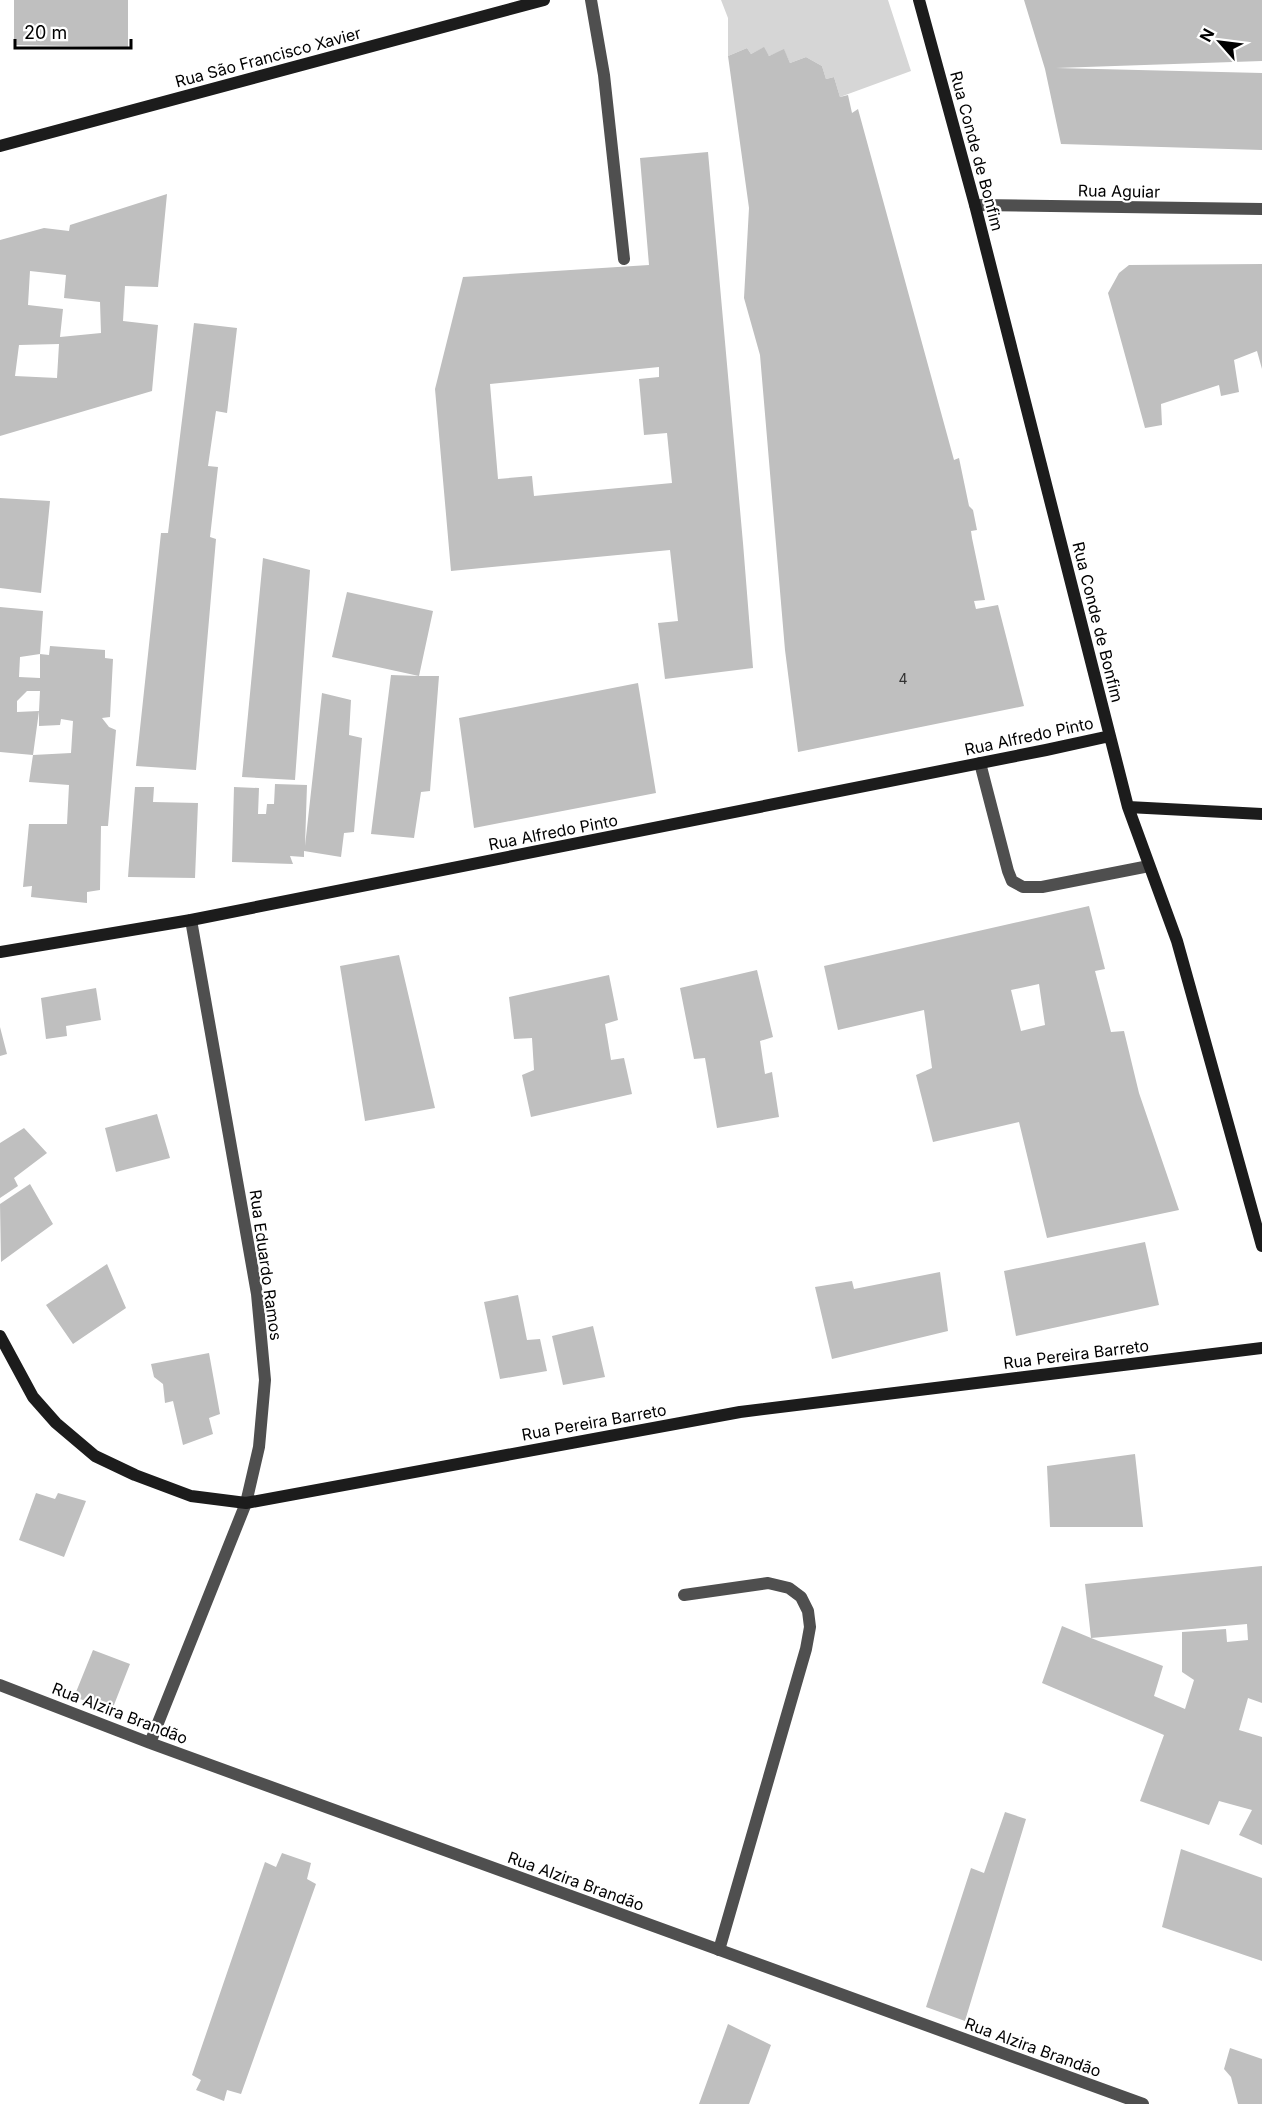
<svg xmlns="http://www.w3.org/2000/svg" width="1262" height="2104" font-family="Inter,sans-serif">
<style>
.green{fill:#d6d6d6}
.building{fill:#bfbfbf;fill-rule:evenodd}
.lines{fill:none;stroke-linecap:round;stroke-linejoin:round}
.lane{stroke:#4f4f4f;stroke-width:12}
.street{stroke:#4f4f4f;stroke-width:12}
.secondary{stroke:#1c1c1c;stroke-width:12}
.labels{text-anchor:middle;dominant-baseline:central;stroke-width:4.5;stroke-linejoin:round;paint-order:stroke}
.number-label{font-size:14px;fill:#303030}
.street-label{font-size:16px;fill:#000;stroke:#fff}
</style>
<rect width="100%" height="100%" fill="#fff"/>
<path class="green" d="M721,0H888L911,71L840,97L834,77L826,79L822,66L806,57L790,63L784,50L769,56L763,48L751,54L747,48L728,56V18Z"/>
<path class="building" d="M14,0H128V47L14,45Z
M1024,0H1262V61L1056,68L1262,73V150L1061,144L1045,69Z
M764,47L769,56L784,49L790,63L806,57L822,66L826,79L834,77L840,97L848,95L852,113L858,109L954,460L959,458L969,506L973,510L977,530L971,531L972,538L985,600L974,601L976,609L998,605L1024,706L798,752L785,650L760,355L744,298L749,208L728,56L747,48L751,54Z
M708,152L743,543L753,668L665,679L658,623L678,621L670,550L451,571L435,389L463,277L649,265L640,158ZM659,367V377L639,379L644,435L667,433L672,483L534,496L532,476L498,479L490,384Z
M167,194L158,287L125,286L123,321L158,325L152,391L0,436V240L44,228L69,231L70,225ZM30,271L66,275L64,298L100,302L101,333L60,337L63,309L28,305ZM59,344L57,378L15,376L19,345Z
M1262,264V369L1257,351L1234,360L1239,392L1221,396L1219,385L1161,404L1162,425L1145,428L1108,293L1119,273L1129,265Z
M194,323L237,328L227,413L216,411L208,466L218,467L210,537L216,539L196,770L136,766L161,533H168Z
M0,498L50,501L41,593L0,588Z
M263,558L310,570L295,780L242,777Z
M347,592L433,611L419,676H439L430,791L421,792L414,838L371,834L391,675L419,676L332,657Z
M0,607L43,611L40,654L20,657L19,677L40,678V654L49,655L50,646L105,650V658L113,659L110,717L102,718L109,727L116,730L108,826H101L100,890L87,892V903L31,897L32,886L23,887L29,824H67L69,785L29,782L33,755L71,753L73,721L61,719L60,725L39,726V711L33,755L0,752ZM27,691H40L39,711L17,712V701Z
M638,683L656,793L474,828L459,718Z
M322,693L351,700L349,735L362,738L354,832L344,833L341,857L304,851V857L290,856L293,864L232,862L234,787L259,788L258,814H266L267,804H274L275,784L307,785L305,846Z
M135,787H154L153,802L198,803L195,878L128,877Z
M1089,906L1105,969L1095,971L1111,1032L1124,1031L1139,1093L1179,1210L1047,1238L1019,1122L933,1142L916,1075L932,1068L924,1010L838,1030L824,966ZM1039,984L1045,1025L1021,1031L1011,990Z
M399,955L435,1108L365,1121L340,966Z
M757,970L773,1037L760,1041L765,1074L772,1072L779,1117L717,1128L705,1058L694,1059L680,988Z
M609,975L618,1020L605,1024L611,1060L624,1058L632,1094L531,1117L522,1075L534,1070L532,1038L514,1039L509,997Z
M96,988L101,1020L66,1026L67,1036L46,1039L41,998Z
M0,1027L7,1054L0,1056Z
M157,1114L170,1158L116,1172L105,1128Z
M24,1128L47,1153L14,1178L18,1186L0,1198V1143Z
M30,1184L53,1224L1,1262L0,1204Z
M1145,1242L1159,1305L1016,1336L1004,1271Z
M107,1264L126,1308L73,1344L46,1305Z
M940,1272L948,1331L832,1359L815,1287L852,1281L854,1289Z
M518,1295L527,1340L540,1339L547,1371L500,1379L484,1302Z
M593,1326L605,1377L563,1385L552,1336Z
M209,1353L220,1414L209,1418L213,1434L183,1445L173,1401L165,1403L163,1384L154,1377L151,1364Z
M1135,1454L1143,1527H1050L1047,1466Z
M36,1493L55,1499L58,1493L86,1501L64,1557L19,1540Z
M1262,1566V1703L1248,1698L1239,1730L1262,1737V1845L1239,1835L1252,1810L1219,1801L1209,1825L1140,1801L1164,1735L1042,1683L1062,1626L1091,1638L1085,1584ZM1247,1624L1248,1640L1227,1642L1226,1629L1182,1632V1672L1194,1680L1185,1709L1154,1696L1163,1666L1091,1638Z
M93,1650L130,1664L112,1710L74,1697Z
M1005,1812L1026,1819L965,2021L926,2007L971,1868L984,1873Z
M1181,1849L1262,1878V1961L1162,1927Z
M282,1853L311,1863L307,1879L316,1884L241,2094L227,2090L224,2101L196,2090L201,2080L192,2075L265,1862L276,1867Z
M728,2024L771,2045L749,2104H699Z
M1230,2048L1262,2059V2104H1238L1231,2077L1224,2069Z"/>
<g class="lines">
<path class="lane" d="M591,0L604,75L624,259
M980,763L1008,871L1012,881L1023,887H1042L1149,866
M684,1595L768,1583L789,1588L801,1597L808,1611L810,1627L806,1649L719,1950"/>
<path class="street" d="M975,205L1262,209
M0,1685L150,1743L1143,2104
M150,1743L246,1503L259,1447L265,1380L257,1294L191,920"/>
<path class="secondary" d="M919,0L975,205L1128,807L1177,941L1262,1246
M0,146L544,0
M1128,807L1262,814
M0,952L191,920L1046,750L1110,736
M0,1336L33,1397L56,1423L95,1456L135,1475L191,1496L246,1503L740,1412L1262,1348"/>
</g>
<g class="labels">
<g class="number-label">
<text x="903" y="678">4</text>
</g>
<g class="street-label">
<text transform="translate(268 57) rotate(-15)">Rua São Francisco Xavier</text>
<text transform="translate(977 151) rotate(75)">Rua Conde de Bonfim</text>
<text transform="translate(1119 191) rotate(1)">Rua Aguiar</text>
<text transform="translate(1098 622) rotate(76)">Rua Conde de Bonfim</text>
<text transform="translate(1029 736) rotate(-12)">Rua Alfredo Pinto</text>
<text transform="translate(553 832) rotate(-11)">Rua Alfredo Pinto</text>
<text transform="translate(266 1265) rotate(82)">Rua Eduardo Ramos</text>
<text transform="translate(1076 1354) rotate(-7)">Rua Pereira Barreto</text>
<text transform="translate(594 1422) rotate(-10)">Rua Pereira Barreto</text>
<text transform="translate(120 1713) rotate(21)">Rua Alzira Brandão</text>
<text transform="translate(576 1881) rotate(20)">Rua Alzira Brandão</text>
<text transform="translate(1033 2047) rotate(20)">Rua Alzira Brandão</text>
</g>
</g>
<g transform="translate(1220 42) rotate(298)" stroke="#ffffff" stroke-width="4.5" paint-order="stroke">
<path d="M0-4.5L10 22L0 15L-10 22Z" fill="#000000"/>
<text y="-9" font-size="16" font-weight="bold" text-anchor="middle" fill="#000000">N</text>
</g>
<path d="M15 39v9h116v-9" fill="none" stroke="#000000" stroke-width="3"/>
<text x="24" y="39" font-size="18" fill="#000000" stroke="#ffffff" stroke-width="4.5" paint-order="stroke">20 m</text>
</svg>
